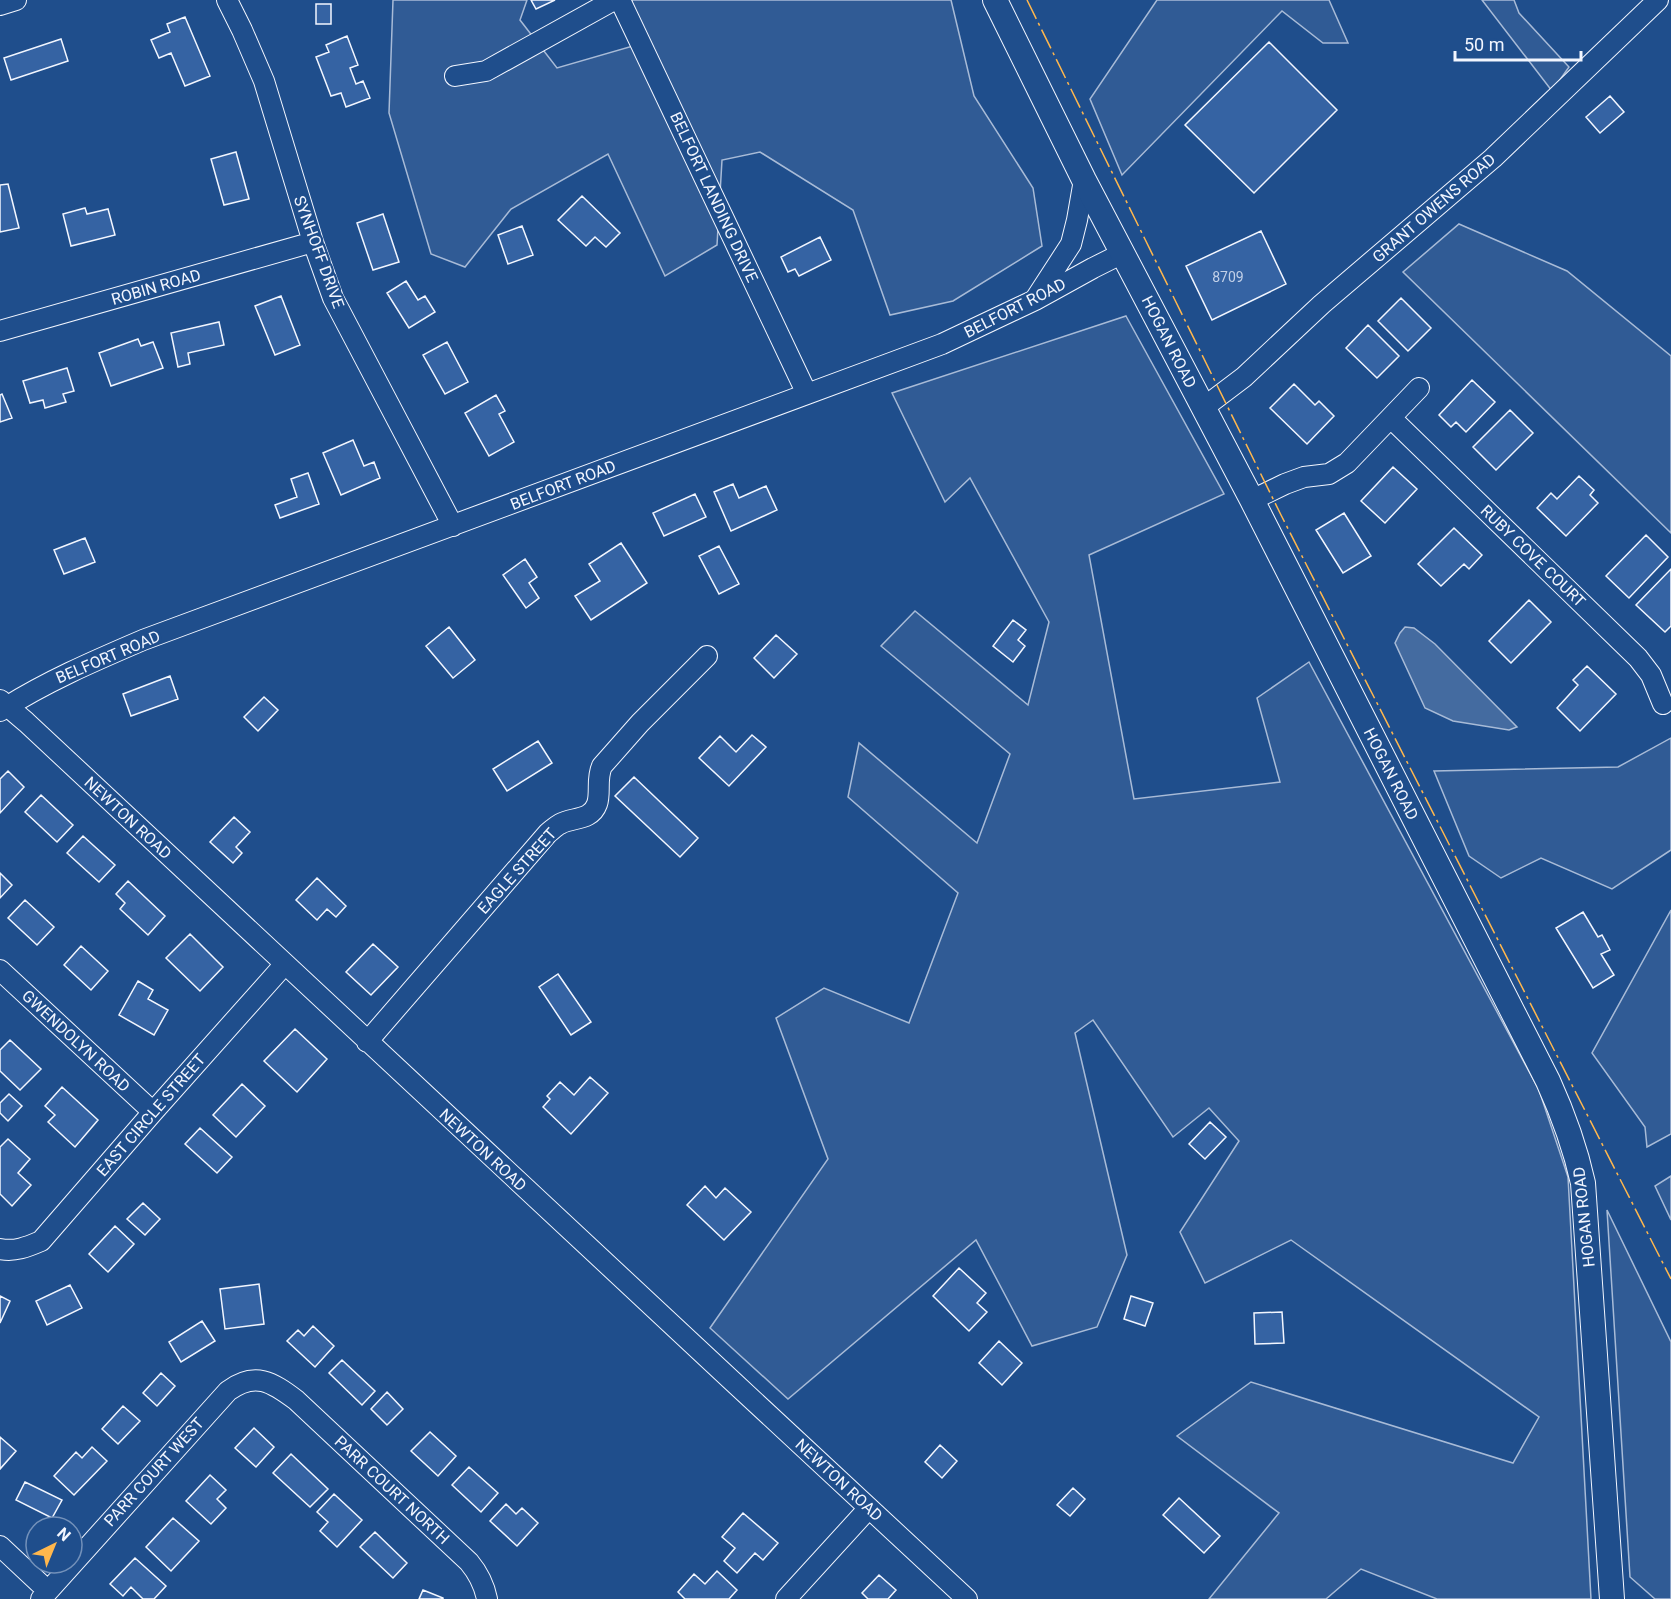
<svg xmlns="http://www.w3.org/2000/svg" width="1671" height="1599" font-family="Roboto,sans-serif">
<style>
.built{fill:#305b95;stroke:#a8bbd7;stroke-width:1.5}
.water{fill:#446ba0;stroke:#a8bbd7;stroke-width:1.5}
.building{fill:#3563a3;stroke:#f2f6ff;stroke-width:1.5}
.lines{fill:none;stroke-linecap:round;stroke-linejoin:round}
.minor-casing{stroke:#f2f6ff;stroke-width:22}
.major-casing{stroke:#f2f6ff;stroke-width:26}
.minor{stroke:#1f4e8c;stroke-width:20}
.major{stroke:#1f4e8c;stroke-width:24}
.power{stroke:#ffb74d;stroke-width:1.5;stroke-dasharray:21 4.5 3 4.5;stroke-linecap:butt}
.labels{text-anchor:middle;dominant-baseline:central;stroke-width:4.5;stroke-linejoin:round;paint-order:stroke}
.number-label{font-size:14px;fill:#c3d1e8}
.street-label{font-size:16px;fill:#f2f6ff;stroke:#1f4e8c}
</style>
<rect width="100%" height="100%" fill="#1f4e8c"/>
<path class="built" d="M393,0H527L520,20L557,68L633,46L632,0H951L974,96L1033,188L1042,246L953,301L890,315L853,210L760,152L722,160L717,245L665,276L608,154L511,209L465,267L431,254L389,113Z
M1157,0H1329L1348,43H1323L1282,11L1122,175L1090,99Z
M1482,0H1514L1519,13L1569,67L1552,91Z
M1459,224L1567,271L1671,356V533L1403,272Z
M1126,316L1224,494L1089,555L1134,799L1280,782L1257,698L1309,662L1539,1090L1568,1177L1591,1599H1437L1361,1569L1326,1599H1209L1279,1513L1177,1436L1251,1382L1513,1463L1539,1417L1291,1240L1205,1283L1180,1232L1239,1141L1209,1108L1173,1137L1093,1020L1075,1033L1127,1255L1097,1327L1032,1346L976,1240L788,1399L710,1328L828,1159L776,1018L824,988L909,1023L958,893L848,797L859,743L977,843L1010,754L881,646L915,611L1028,705L1049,622L970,478L945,502L892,393Z
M1671,738V850L1612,889L1541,858L1501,878L1469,856L1434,771L1618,767Z
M1671,910V1134L1647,1147L1645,1127L1592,1053Z
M1671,1176V1220L1655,1186Z
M1607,1210L1671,1342V1599H1655L1630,1577Z"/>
<path class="water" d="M1405,627L1414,628L1435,644L1517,727L1509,730L1453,721L1425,708L1395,643L1400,633Z"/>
<path class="building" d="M531,0H555L536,9Z
M316,4H331V24H316Z
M185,17L210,76L185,86L171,53L159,58L151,40L170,32L167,24Z
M347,36L358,65L350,68L356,84L363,81L370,98L346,107L341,93L331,96L316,57L329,52L326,45Z
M61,39L68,61L11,80L4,58Z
M1269,42L1337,110L1254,193L1185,125Z
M1610,96L1624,112L1600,133L1586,117Z
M236,152L249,199L224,205L211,159Z
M8,184L19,228L0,232V185Z
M582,196L620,233L606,247L595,237L586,246L558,220Z
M85,208L87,214L108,209L115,235L71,246L63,214Z
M383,214L399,262L373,270L357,223Z
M522,226L533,255L508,264L498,235Z
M1261,231L1286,284L1212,320L1186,266Z
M820,237L831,260L799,276L795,269L788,272L781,257Z
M406,281L418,300L425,296L435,312L409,328L387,293Z
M281,296L300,345L275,355L255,306Z
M1401,298L1431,328L1408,351L1378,321Z
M219,322L224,345L188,353L190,364L178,367L171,333Z
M1368,325L1399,356L1377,378L1346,348Z
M138,339L141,346L153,342L163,368L111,386L99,353Z
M447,342L468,382L445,394L423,355Z
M67,368L74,391L63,394L66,402L45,408L43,400L30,403L23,381Z
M1472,380L1495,402L1466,432L1456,422L1451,427L1439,415Z
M1294,384L1315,405L1319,401L1334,416L1307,444L1270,408Z
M2,394L12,418L0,422V395Z
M496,395L505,411L499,414L514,442L489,456L465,413Z
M1510,410L1533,433L1496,470L1473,447Z
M353,440L364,466L374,462L380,478L341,495L323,453Z
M1393,467L1417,489L1385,523L1361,501Z
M308,473L319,504L280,518L275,505L297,497L291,479Z
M1579,476L1594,490L1590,495L1598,503L1566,536L1537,508L1551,493L1557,499Z
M733,484L739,498L766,486L777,510L731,531L714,492Z
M695,494L706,517L664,536L653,513Z
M1344,513L1371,556L1343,573L1316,530Z
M1454,528L1482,555L1469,569L1464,564L1441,586L1418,564Z
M1646,535L1668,557L1629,598L1606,576Z
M85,538L95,562L64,574L54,550Z
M621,543L647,583L591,620L575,596L600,581L589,564Z
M719,546L739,584L719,594L699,556Z
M525,559L537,577L529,583L539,598L526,608L503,575Z
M1671,569V626L1665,632L1636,605Z
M1529,600L1551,622L1511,663L1489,641Z
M1013,620L1026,630L1018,640L1025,646L1013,662L993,646Z
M449,627L475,660L453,678L426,646Z
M776,635L797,654L774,678L754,658Z
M1587,666L1616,694L1580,731L1557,708L1578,685L1573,680Z
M170,676L178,699L131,716L123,694Z
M264,697L278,710L258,731L244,717Z
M752,735L766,747L729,786L699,758L720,736L736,752Z
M538,741L552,763L507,791L493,769Z
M8,771L24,787L0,813V779Z
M634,777L698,838L680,857L615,796Z
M41,795L73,825L57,842L25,812Z
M234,817L250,832L236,847L242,853L233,863L210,842Z
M83,836L115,865L99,882L67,853Z
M0,873L12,885L0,898Z
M317,878L346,906L336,917L327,909L317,920L296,900Z
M128,881L165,916L148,935L120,909L125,903L116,894Z
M25,900L54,927L37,945L8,918Z
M1583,912L1598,937L1602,935L1610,950L1601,954L1614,975L1593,988L1556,928Z
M190,934L223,967L200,991L166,958Z
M373,944L398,967L371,995L346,972Z
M81,946L108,971L91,990L64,965Z
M558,974L591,1022L571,1035L539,987Z
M138,981L153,990L148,999L168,1010L154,1035L119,1015Z
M295,1029L327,1059L297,1092L264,1061Z
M10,1040L41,1069L20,1090L0,1071V1050Z
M590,1077L608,1093L571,1134L543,1107L550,1099L547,1096L560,1082L574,1095Z
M242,1084L265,1106L236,1137L213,1115Z
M62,1087L98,1120L75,1147L48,1122L55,1115L45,1106Z
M9,1094L22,1106L8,1121L0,1113V1103Z
M1210,1122L1226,1137L1205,1159L1189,1144Z
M200,1128L232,1157L217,1173L185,1144Z
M8,1139L30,1159L18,1173L31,1185L12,1206L0,1194V1147Z
M705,1186L716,1198L725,1188L751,1212L724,1240L687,1205Z
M143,1203L160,1219L145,1235L127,1219Z
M115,1226L134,1244L108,1272L89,1254Z
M959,1268L986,1293L977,1303L987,1312L969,1331L933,1296Z
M259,1284L264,1324L225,1329L220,1289Z
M70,1285L82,1308L47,1325L36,1301Z
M0,1296L10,1301L0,1323Z
M1131,1296L1153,1303L1145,1326L1124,1319Z
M1282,1312L1284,1343L1255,1344L1254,1313Z
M202,1321L215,1341L181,1362L169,1342Z
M313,1326L334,1346L315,1367L287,1341L298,1330L304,1336Z
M999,1341L1022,1363L1002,1385L979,1363Z
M342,1360L375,1391L362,1405L329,1373Z
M161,1373L175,1386L157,1406L143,1393Z
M387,1392L403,1409L387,1425L371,1409Z
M123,1406L140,1421L118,1444L102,1429Z
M254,1428L274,1447L256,1467L235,1448Z
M430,1432L456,1456L438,1476L411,1451Z
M0,1437L16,1451L0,1469Z
M940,1445L957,1461L942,1478L925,1462Z
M92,1447L107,1461L74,1495L54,1476L76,1452L82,1458Z
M291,1454L328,1489L310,1507L273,1473Z
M469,1467L498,1493L481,1512L452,1485Z
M210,1475L226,1490L217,1499L226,1508L211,1524L186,1501Z
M25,1482L62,1500L52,1518L16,1500Z
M1073,1488L1085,1499L1070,1516L1057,1505Z
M334,1494L362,1520L337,1547L320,1531L328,1522L317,1512Z
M1179,1498L1220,1536L1204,1553L1163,1515Z
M506,1504L516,1514L522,1508L538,1523L517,1546L490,1521Z
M743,1513L778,1543L763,1560L755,1553L737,1573L724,1561L735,1548L722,1537Z
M173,1518L199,1541L171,1571L146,1547Z
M375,1532L407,1563L393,1578L360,1547Z
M135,1558L166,1586L154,1599H143L131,1587L123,1596L110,1584Z
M717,1571L737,1590L729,1599H685L678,1592L694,1574L705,1584Z
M879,1575L896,1590L888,1599H868L862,1593Z
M423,1590L443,1598V1599H419Z"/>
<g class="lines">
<g class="minor-casing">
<path id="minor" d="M227,0L242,30L264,81L313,242L333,298L453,526
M620,0L807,394
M0,5L16,0
M455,76L486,71L614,0
M1036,298L1071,244L1077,220L1084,180
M0,331L313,242
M1203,408L1244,377L1322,304L1493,158L1658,0
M1391,418L1638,658L1651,675L1663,704
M1252,500L1285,484L1304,477L1329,474L1347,463L1419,388
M0,700L26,722C338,1016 653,1307 967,1599
M0,711C45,682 94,661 143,640L942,344L1035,300L1093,268L1123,253
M0,970L153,1112
M367,1042L548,833C552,830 556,826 560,824C572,817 591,821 597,804C601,793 596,779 602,766L640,723L707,656
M0,1249C15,1252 27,1247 41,1241L153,1112L284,965
M0,1546L48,1591
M41,1599L228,1391C255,1371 272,1382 296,1400L469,1562C479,1574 484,1584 487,1599
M786,1599L869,1508"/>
</g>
<g class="major-casing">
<path id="major" d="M995,0L1084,180L1252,500L1548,1081C1563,1114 1575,1147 1583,1183L1612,1599"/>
</g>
<use href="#minor" class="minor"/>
<use href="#major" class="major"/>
<path class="power" d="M1027,0L1281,515L1671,1279"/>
</g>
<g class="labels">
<g class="number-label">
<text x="1228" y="277">8709</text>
</g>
<g class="street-label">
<text transform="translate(714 197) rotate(65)">BELFORT LANDING DRIVE</text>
<text transform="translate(1434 208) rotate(-41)">GRANT OWENS ROAD</text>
<text transform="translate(319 252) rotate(70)">SYNHOFF DRIVE</text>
<text transform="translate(156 287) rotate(-16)">ROBIN ROAD</text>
<text transform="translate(1015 308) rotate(-27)">BELFORT ROAD</text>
<text transform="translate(1169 342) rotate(63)">HOGAN ROAD</text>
<text transform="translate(563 485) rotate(-21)">BELFORT ROAD</text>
<text transform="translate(1533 556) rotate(44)">RUBY COVE COURT</text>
<text transform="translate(108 657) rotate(-23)">BELFORT ROAD</text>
<text transform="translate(1391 774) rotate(63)">HOGAN ROAD</text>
<text transform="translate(128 818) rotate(43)">NEWTON ROAD</text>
<text transform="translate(517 871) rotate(-48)">EAGLE STREET</text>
<text transform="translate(76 1041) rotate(43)">GWENDOLYN ROAD</text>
<text transform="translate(151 1115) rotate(-49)">EAST CIRCLE STREET</text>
<text transform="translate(483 1150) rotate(43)">NEWTON ROAD</text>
<text transform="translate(1584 1217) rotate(-96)">HOGAN ROAD</text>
<text transform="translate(154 1472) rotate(-48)">PARR COURT WEST</text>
<text transform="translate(839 1480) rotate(43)">NEWTON ROAD</text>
<text transform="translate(392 1490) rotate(43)">PARR COURT NORTH</text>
</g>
</g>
<g transform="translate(54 1545) rotate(43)"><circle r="28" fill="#1f4e8c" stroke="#7391ba" stroke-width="1.5"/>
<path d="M0-4.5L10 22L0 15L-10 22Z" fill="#ffb74d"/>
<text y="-9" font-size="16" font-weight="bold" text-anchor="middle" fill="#f2f6ff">N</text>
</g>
<path d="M1455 51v9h126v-9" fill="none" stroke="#f2f6ff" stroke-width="3"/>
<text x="1464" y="51" font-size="18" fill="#f2f6ff" stroke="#1f4e8c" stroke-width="4.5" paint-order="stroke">50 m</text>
</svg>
